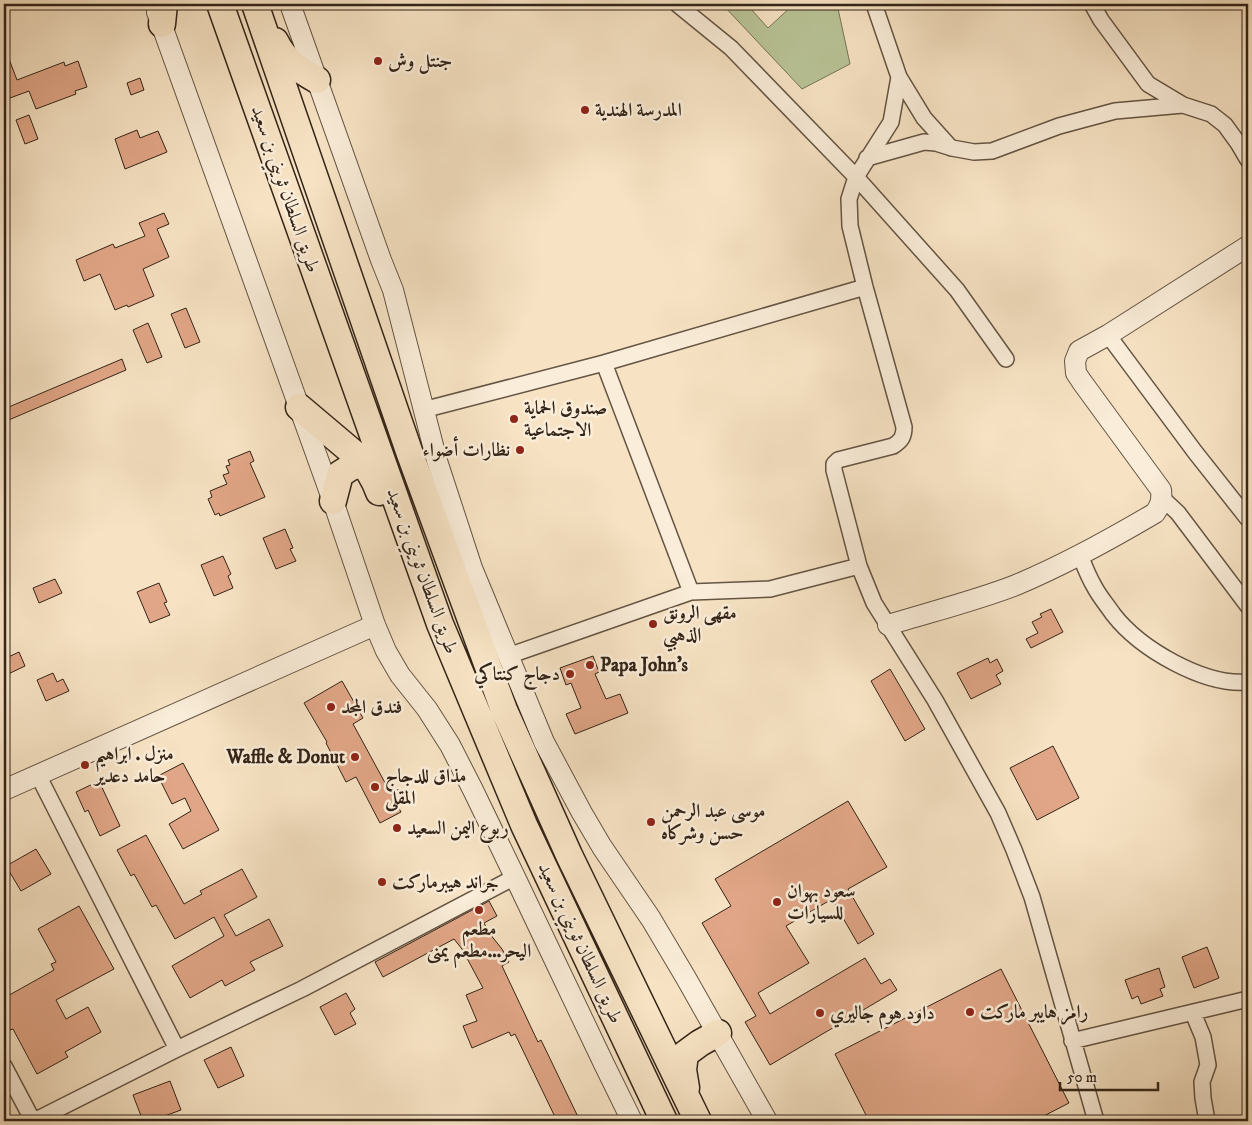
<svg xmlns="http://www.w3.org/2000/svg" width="1252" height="1125" font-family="'IM FELL DW Pica',Amiri,serif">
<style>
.green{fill:#b9c497;stroke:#767458}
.building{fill:#e1a687;stroke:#332418}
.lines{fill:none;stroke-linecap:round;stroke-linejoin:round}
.minor-casing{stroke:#645443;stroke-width:18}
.tertiary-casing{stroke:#645443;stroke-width:22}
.trunk-casing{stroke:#332418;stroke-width:29}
.minor{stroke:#faedd9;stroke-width:15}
.tertiary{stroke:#faedd9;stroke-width:20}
.trunk{stroke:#f7e3c4;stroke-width:26}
.poi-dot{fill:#8f2418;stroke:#faedd9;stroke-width:2}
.labels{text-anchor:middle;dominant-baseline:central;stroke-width:5;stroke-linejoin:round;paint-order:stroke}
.poi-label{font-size:19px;font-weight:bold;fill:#332418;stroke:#faedd9;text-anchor:start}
.street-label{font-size:19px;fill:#332418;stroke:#faedd9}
</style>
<rect width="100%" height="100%" fill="#f7e3c4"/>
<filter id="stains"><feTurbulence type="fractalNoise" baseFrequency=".004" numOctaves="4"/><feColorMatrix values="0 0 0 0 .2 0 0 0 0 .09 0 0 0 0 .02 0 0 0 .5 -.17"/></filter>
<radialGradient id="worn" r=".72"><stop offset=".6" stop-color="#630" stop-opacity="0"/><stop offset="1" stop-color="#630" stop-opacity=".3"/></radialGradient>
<path class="green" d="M722,4H756L751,9L768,28L794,4H837L850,64L802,89Z"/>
<path class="building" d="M4,46L17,80L64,62L65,66L78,61L87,87L75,91L76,94L36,109L29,91L10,98L4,81Z
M140,78L144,90L131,95L127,83Z
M29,115L38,139L25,144L16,120Z
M137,130L140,138L158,131L167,152L125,169L115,139Z
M164,213L169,224L157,229L169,257L143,269L154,296L128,307L127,305L115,310L100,274L84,281L76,260L113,244L115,248L145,236L139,223Z
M186,308L200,342L185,348L171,314Z
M148,323L162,357L147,363L133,330Z
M122,359L126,370L4,422V409Z
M250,451L254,461L250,463L265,497L220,516L219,513L215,515L208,499L212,497L210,491L227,484L223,475L229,473L226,466L230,465L228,460Z
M285,529L293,548L290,549L296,561L276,569L263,538Z
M223,556L231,574L228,576L233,588L214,596L201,565Z
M55,579L62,593L39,603L33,588Z
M159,583L167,602L164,603L170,615L150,623L137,592Z
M1051,609L1063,632L1031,648L1026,639L1038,633L1032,622L1042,617L1040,614Z
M19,652L25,666L4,676V659Z
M593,656L599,672L595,674L606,699L620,694L628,713L575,734L566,714L581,708L571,683L566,685L560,668Z
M988,658L990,663L997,659L1003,671L996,675L1001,684L971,699L957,673Z
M890,669L925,729L905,741L871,681Z
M53,673L57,682L63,679L69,691L46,701L37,680Z
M342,681L363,718L353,724L401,812L380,823L356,777L346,782L326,743L327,742L304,703Z
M1053,746L1079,798L1037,820L1010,768Z
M183,763L219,830L183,849L169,824L191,811L185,798L172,804L158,776Z
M99,781L120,826L100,836L88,810L85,812L76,792Z
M848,801L887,867L848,889L874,934L858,944L832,899L786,926L809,963L758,993L770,1014L865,958L881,984L890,979L897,990L770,1065L745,1022L756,1016L702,923L731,906L715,879Z
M146,835L184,904L202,894L200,891L242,869L257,897L224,915L236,936L269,919L283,946L250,962L255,970L225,986L222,980L190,998L172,966L224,936L214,917L175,939L156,905L152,907L134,874L131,876L117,850Z
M36,849L51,874L21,891L6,866Z
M489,901L497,916L484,923L490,934L502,949L509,962L502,966L538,1042L541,1040L580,1121H557L515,1034L511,1036L509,1032L472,1048L463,1026L477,1021L466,995L483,988L462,949L454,939L383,977L375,962Z
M79,906L114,969L56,1000L66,1019L88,1007L101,1032L65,1052L68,1057L37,1074L13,1029L10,1030L4,1018V998L54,970L51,964L56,962L38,929Z
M1207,947L1219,978L1194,988L1182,957Z
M1159,968L1165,987L1160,989L1163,996L1141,1004L1138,996L1132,999L1125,980Z
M1001,969L1069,1103L1034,1121H869L835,1054Z
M346,993L355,1009L350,1013L356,1024L335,1035L320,1007Z
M231,1047L244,1076L218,1088L204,1060Z
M170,1081L181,1110L151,1121H143L133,1095Z"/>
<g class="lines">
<g class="minor-casing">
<path id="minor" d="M677,4L731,48L856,177L957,290L1006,359
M874,4L899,77L891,122L856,177L849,199L850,226L865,287L904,427C904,437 901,441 893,446L838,460L834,464V470L859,566L874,603L935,700L998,813L1014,850L1032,897L1096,1121
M1092,4L1101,20L1148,84L1183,105
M899,77L924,118L951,148
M867,158L924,142L936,143L952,148L974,152L992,151L1059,126L1115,111L1183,105L1211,114L1225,125L1238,143L1248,160
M1108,335L1195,452L1248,519
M604,363L691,592
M423,410L604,363L865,287
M1162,498L1178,513L1248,606
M1080,555C1084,565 1088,576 1094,586C1099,596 1107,605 1113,614C1140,649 1204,686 1248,682
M508,656L691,592L770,589L859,566
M38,775L177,1049
M1193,1013L1203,1037L1208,1065L1202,1082L1203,1098L1207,1121
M1072,1041L1248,999
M4,1066L33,1121
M34,1121L177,1049L302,989L515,877"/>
</g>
<g class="tertiary-casing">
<path id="tertiary" d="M290,4L381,260L393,290L437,461L472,568L544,742L582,813L602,847L651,919L686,978L767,1121
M157,12L333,501L375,625L386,651L400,675L427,709L450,745L473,790L515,877L604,1064L632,1121
M888,625C930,612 975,601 1016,585C1064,565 1111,539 1155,513C1161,505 1162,499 1161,490L1082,382L1076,373L1075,361L1079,351L1108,335L1248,246
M4,790L375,625"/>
</g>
<g class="trunk-casing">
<path id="trunk" d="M220,4L440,624L524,825L664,1121
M255,4L410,454L504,710L569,855L698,1121
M162,24L164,4
M275,41C285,61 298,69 317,80
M299,407L357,456C367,467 374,478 379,492
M333,501L340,474L351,467L364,463
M686,1088L683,1070L685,1054L700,1043L718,1033"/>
</g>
<use href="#minor" class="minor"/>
<use href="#tertiary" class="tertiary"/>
<use href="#trunk" class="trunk"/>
</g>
<g class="poi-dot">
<circle cx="378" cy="61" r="5"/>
<circle cx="585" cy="110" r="5"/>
<circle cx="514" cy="419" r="5"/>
<circle cx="520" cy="450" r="5"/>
<circle cx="653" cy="624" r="5"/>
<circle cx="590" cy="665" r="5"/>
<circle cx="570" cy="674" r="5"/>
<circle cx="331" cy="707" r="5"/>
<circle cx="355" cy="757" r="5"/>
<circle cx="85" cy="765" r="5"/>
<circle cx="375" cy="787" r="5"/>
<circle cx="651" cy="822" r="5"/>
<circle cx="397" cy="828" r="5"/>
<circle cx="382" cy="882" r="5"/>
<circle cx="777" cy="902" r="5"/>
<circle cx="479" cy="910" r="5"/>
<circle cx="970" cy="1012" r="5"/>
<circle cx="820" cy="1013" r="5"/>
</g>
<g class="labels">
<g class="poi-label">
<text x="388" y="61">جنتل وش</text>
<text x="595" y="110">المدرسة الهندية</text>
<text x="524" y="408">صندوق الحماية<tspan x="524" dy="22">الاجتماعية</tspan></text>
<text x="510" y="450" text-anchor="end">نظارات أضواء</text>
<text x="663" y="613">مقهى الرونق<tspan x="663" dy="22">الذهبي</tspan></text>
<text x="600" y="665">Papa John's</text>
<text x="560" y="674" text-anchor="end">دجاج كنتاكي</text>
<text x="341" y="707">فندق المجد</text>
<text x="95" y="754">منزل . ابراهيم<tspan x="95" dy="22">حامد دعدير</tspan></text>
<text x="345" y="757" text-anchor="end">Waffle &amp; Donut</text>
<text x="385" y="776">مذاق للدجاج<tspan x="385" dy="22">المقلى</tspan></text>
<text x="661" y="811">موسى عبد الرحمن<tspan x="661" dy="22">حسن وشركاه</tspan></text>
<text x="407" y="828">ربوع اليمن السعيد</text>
<text x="392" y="882">جراند ه‍يبرماركت</text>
<text x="787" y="891">سعود بهوان<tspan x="787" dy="22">للسيارات</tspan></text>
<text x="479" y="929" text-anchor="middle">مطعم<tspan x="479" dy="22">اليحر...مطعم يمنى</tspan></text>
<text x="980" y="1012">رامز هايبر ماركت</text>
<text x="830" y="1013">داود هوم جاليري</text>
</g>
<g class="street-label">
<text transform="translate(285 189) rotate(71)">طريق السلطان ثويني بن سعيد</text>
<text transform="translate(422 571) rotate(70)">طريق السلطان ثويني بن سعيد</text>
<text transform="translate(580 943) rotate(65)">طريق السلطان ثويني بن سعيد</text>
</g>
</g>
<rect width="1252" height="1125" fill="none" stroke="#f7e3c4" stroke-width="20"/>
<rect x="5" y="5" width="1242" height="1115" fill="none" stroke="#332418" stroke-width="2.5"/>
<rect x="10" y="10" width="1232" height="1105" fill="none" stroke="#332418"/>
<path d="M1060 1082v8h98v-8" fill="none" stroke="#332418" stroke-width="2.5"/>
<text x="1067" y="1082" font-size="15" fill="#332418" stroke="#faedd9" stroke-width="4" paint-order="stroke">50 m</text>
<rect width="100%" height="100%" filter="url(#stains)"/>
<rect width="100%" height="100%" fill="url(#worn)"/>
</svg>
